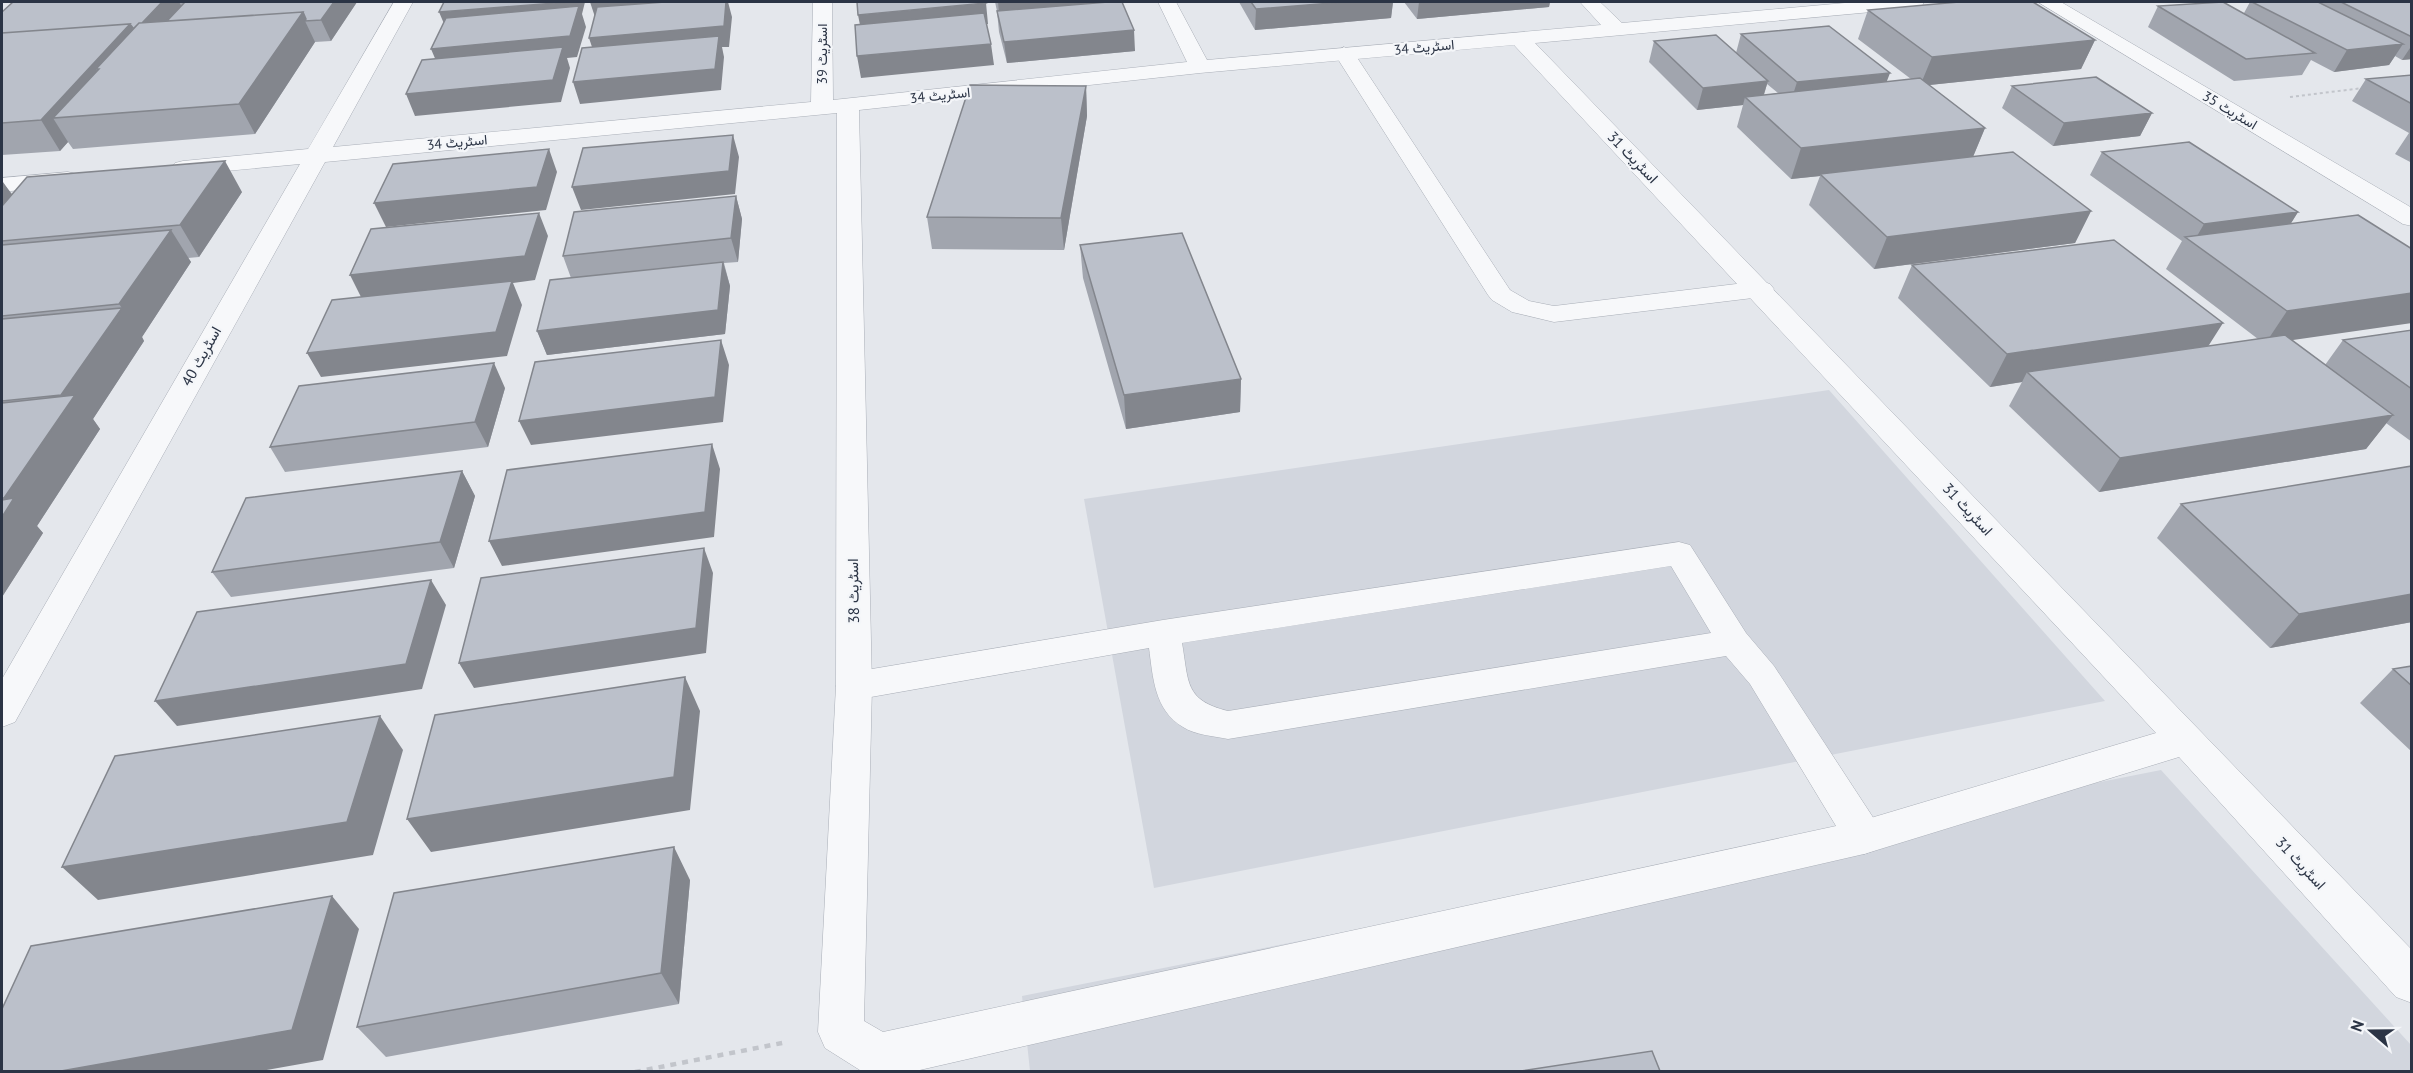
<svg xmlns="http://www.w3.org/2000/svg" width="2413" height="1073" font-family="'PT Sans',Vazirmatn,sans-serif">
<style>
.built{fill:#d2d6de}
.lines{fill:none;stroke-linecap:round;stroke-linejoin:round}
.lane-casing{stroke:#a9aeb7;stroke-width:1}
.street-casing{stroke:#a9aeb7;stroke-width:1}
.path-far1{stroke:#c2c5cb;stroke-width:2;stroke-dasharray:3 3;stroke-linecap:butt}
.path{stroke:#c2c5cb;stroke-width:4.5;stroke-dasharray:6 6;stroke-linecap:butt}
.lane{fill:#f7f8fa;fill-rule:evenodd}
.street{fill:#f7f8fa;fill-rule:evenodd}
.wall{fill:#a1a5ae;fill-rule:evenodd}
.shaded-wall{fill:#83868d}
.building{fill:#bbc0ca;stroke:#83868d;stroke-width:1.5}
.labels{text-anchor:middle;dominant-baseline:central;stroke-width:4.5;stroke-linejoin:round;paint-order:stroke}
.far-street-label{font-size:14px;fill:#2b3445;stroke:#f4f6f9}
.street-label{font-size:15px;fill:#2b3445;stroke:#f4f6f9}
</style>
<rect width="100%" height="100%" fill="#e4e7ec"/>
<path class="built" d="M1829,390L2105,701L1154,888L1084,499Z
M2161,770L2411,1045V1071H1030L1022,996Z"/>
<g class="lines">
<g class="lane-casing">
<path id="lane" d="M1344,47L1354,53L1510,290L1529,301L1554,306L1761,281L1770,284L1774,289L1770,294L1761,297L1554,322L1512,312L1492,300L1488,295L1334,53Z
M1679,542L1690,545L1746,633L1774,666L1878,825L1883,837L1878,849L1864,854L1850,849L1750,684L1726,656L1228,739C1214,736 1195,735 1183,727C1154,710 1153,677 1149,648L854,700L842,696L836,686L842,676L854,672L1163,620ZM1671,566L1711,633L1228,711C1184,700 1189,682 1182,643Z"/>
</g>
<g class="street-casing">
<path id="street" d="M394,2H413L333,147L811,102L813,2H832L833,100L1187,62L1158,2H1176L1207,60L1601,25L1580,2H1600L1622,23L1856,2H1924L1922,6L1915,8L1535,43L2412,950V1003L2396,997L2179,757L1864,854L911,1072H863L825,1048L818,1032L836,686L837,113L325,162L15,722L2,727V679L300,164L183,175L175,173L171,168L175,163L183,161L308,149ZM1514,45L2156,733L1864,820L883,1032L864,1021L872,686L859,110L1200,73Z
M2038,2H2061L2412,208V226L2403,224Z
M68,172L76,174L80,179L76,184L2,192V178Z"/>
</g>
<path class="path-far1" d="M2290,97L2363,88"/>
<path class="path" d="M635,1072L787,1042"/>
<use href="#lane" class="lane"/>
<use href="#street" class="street"/>
</g>
<path class="wall" d="M13,2H357L331,41L315,42L255,134L73,149L68,142L60,151L2,155V12Z
M995,2H1122L1135,51L1007,63L999,32L997,11Z
M1239,2H1393L1391,18L1255,30Z
M1404,2H1550L1549,7L1417,19Z
M2250,2H2412V59L2402,60L2395,56L2389,65L2334,72L2311,60L2302,75L2234,81L2148,27L2158,6L2244,13Z
M1868,10L2095,40L2081,69L1929,85L1985,128L1973,157L2091,211L2075,243L1874,269L1809,205L1820,176L1791,179L1737,127L1743,105L1697,110L1649,62L1654,41L1736,53L1741,34L1887,82L1911,79L1858,39ZM1767,84L1778,93L1764,95Z
M2412,75V163L2395,154L2409,133L2352,101L2366,79Z
M1086,86L1087,116L1064,250L932,249L927,217Z
M2012,86L2152,113L2140,136L2053,146L2002,108Z
M2102,152L2298,212L2291,223L2292,340L2325,365L2343,340L2412,330V442L2386,423L2366,449L2099,492L2009,406L2022,382L1990,387L1898,298L1912,265L2209,346L2258,339L2166,269L2182,241L2090,175Z
M2,182L12,194L242,192L199,257L188,258L191,262L142,337L144,341L93,419L100,429L37,526L43,533L2,597Z
M736,196L742,219L738,262L724,263L730,286L725,334L547,355L537,331L571,278L563,256Z
M1080,245L1241,379L1240,412L1126,429L1083,278Z
M505,388L488,447L285,472L270,447Z
M462,471L475,496L454,568L231,597L212,572Z
M2181,504L2412,622L2270,648L2157,538Z
M2412,666V752L2360,703L2393,669Z
M690,880L679,1004L386,1057L357,1027Z"/>
<path class="shaded-wall" d="M162,2H179L184,10L167,29L138,28Z
M334,2H357L331,41L321,20Z
M568,2H585L582,14L586,27L577,57L567,58L570,68L561,102L415,116L406,94L440,70L431,49L448,33L439,12Z
M590,2H725L597,23Z
M726,2H728L732,17L729,47H722L724,57L721,90L580,104L573,82L596,59L589,38Z
M998,2H1122L1000,22Z
M1344,2H1393L1391,18L1255,30L1256,9Z
M1419,2H1550L1549,7L1417,19Z
M986,3L988,24L862,35L858,15Z
M303,12L307,21H305L315,42L255,134L239,104Z
M130,24L147,52L99,69H96L111,94L53,118L68,142L60,151L41,120Z
M1134,30L1135,51L1007,63L1004,42Z
M2095,40L2081,69L1920,86L1932,57Z
M991,44L994,65L861,78L857,56Z
M2403,44L2389,65L2334,72L2347,50Z
M2412,45V59L2402,60Z
M1890,73L1882,94L1790,104L1797,82Z
M1768,81L1761,103L1745,97L1743,105L1697,110L1703,88Z
M1086,86L1087,116L1064,250L1061,218Z
M2152,113L2140,136L2053,146L2064,123Z
M1985,128L1972,159L1820,174V176L1791,179L1801,148Z
M733,135L739,157L735,194L581,210L572,187Z
M549,149L557,172L546,210L386,227L374,203Z
M225,161L242,192L199,257L180,225Z
M3,182L25,213L2,240V183Z
M736,196L742,219L738,262L731,238Z
M2091,211L2075,243L1874,269L1887,237Z
M2298,212L2283,236L2193,243L2204,224Z
M539,213L548,236L535,280L513,283L522,305L507,356L321,377L307,353L362,299L350,275Z
M171,230L191,262L142,337L144,341L93,419L100,429L37,526L43,533L2,597V517L10,505L4,498L68,405L61,395L122,308L119,304Z
M723,262L730,286L725,334L547,355L537,331Z
M2412,293V323L2265,344L2287,311Z
M2223,323L2202,356L2027,372L2022,382L1990,387L2007,354Z
M721,340L729,365L723,422L531,445L519,421Z
M494,363L505,388L488,447L475,422Z
M1241,379L1240,412L1126,429L1124,395Z
M2393,415L2366,449L2099,492L2120,458Z
M712,444L720,469L714,537L502,566L489,541Z
M462,471L475,496L454,568L440,542Z
M704,548L713,573L706,653L474,688L459,663Z
M431,580L446,605L422,689L177,726L155,701Z
M2412,594V622L2270,648L2299,614Z
M685,677L700,711L690,810L431,852L407,819Z
M380,716L403,750L373,855L98,900L62,867Z
M674,847L690,880L679,1004L661,973Z
M332,896L359,929L323,1060L261,1071H61Z"/>
<path class="building" d="M13,2H162L142,23H139L134,28H133L130,24L2,33V12Z
M185,2H334L321,20L305,21L306,19L303,12L167,21Z
M444,2H568L439,12Z
M665,2H726L724,26L589,38L597,7Z
M857,2H985L986,3L858,15Z
M1108,2H1122L1134,30L1004,42L997,11Z
M1251,2H1344L1256,9Z
M1959,2H2033L2095,40L1932,57L1868,10Z
M2223,2L2315,53L2246,59L2158,6Z
M2252,2H2318L2403,44L2347,50Z
M2341,2H2412V37Z
M579,6L570,36L431,49L446,18Z
M303,12L239,104L53,118L99,69H96L139,23Z
M984,13L991,44L857,56L855,25Z
M130,24L41,120L2,123V33Z
M1829,26L1890,73L1797,82L1741,34Z
M1716,35L1768,81L1703,88L1654,41Z
M719,36L715,69L573,82L582,48Z
M563,47L553,80L406,94L422,60Z
M2412,75V104L2366,79Z
M2096,77L2152,113L2064,123L2012,86Z
M1920,78L1985,128L1801,148L1745,97Z
M970,85L1086,86L1061,218L927,217Z
M733,135L729,171L572,187L583,148Z
M2189,142L2298,212L2204,224L2102,152Z
M549,149L537,187L374,203L393,164Z
M2013,152L2091,211L1887,237L1820,174Z
M225,161L180,225L2,241V206L27,177Z
M736,196L731,238L563,256L574,212Z
M539,213L525,256L350,275L371,229Z
M2358,215L2412,249V293L2287,311L2185,237Z
M171,230L119,304L2,316V245Z
M1182,233L1241,379L1124,395L1080,245Z
M2114,240L2223,323L2007,354L1912,265Z
M723,262L718,310L537,331L550,280Z
M512,281L496,332L307,353L332,300Z
M122,308L61,395L2,401V319Z
M2412,330V389L2343,340Z
M2285,335L2393,415L2120,458L2027,372Z
M721,340L715,397L519,421L535,362Z
M494,363L475,422L270,447L299,386Z
M75,395L4,498H2V403Z
M712,444L705,512L489,541L507,470Z
M2412,466V594L2299,614L2181,504Z
M462,471L440,542L212,572L246,498Z
M14,498L2,517V500Z
M704,548L696,628L459,663L481,578Z
M431,580L406,664L155,701L197,612Z
M2412,666V686L2393,669Z
M685,677L674,777L407,819L435,715Z
M380,716L347,822L62,867L115,756Z
M674,847L661,973L357,1027L394,893Z
M332,896L292,1030L61,1071H2V1009L31,946Z
M1652,1051L1660,1071H1521Z"/>
<g class="labels">
<g class="far-street-label">
<text transform="translate(1424 47) rotate(-5)">اسٹریٹ 34</text>
<text transform="translate(822 54) rotate(-90)">اسٹریٹ 39</text>
<text transform="translate(940 95) rotate(-6)">اسٹریٹ 34</text>
<text transform="translate(2230 110) rotate(31)">اسٹریٹ 35</text>
<text transform="translate(457 142) rotate(-5)">اسٹریٹ 34</text>
</g>
<g class="street-label">
<text transform="translate(1633 157) rotate(46)">اسٹریٹ 31</text>
<text transform="translate(201 356) rotate(-61)">اسٹریٹ 40</text>
<text transform="translate(1968 509) rotate(47)">اسٹریٹ 31</text>
<text transform="translate(853 591) rotate(-91)">اسٹریٹ 38</text>
<text transform="translate(2301 863) rotate(47)">اسٹریٹ 31</text>
</g>
</g>
<rect width="2413" height="1073" fill="none" stroke="#2b3445" stroke-width="6"/>
<g transform="translate(2371 1031) rotate(290)" stroke="#f4f6f9" stroke-width="4.5" paint-order="stroke">
<path d="M0-4.5L10 22L0 15L-10 22Z" fill="#2b3445"/>
<text y="-9" font-size="16" font-weight="bold" text-anchor="middle" fill="#2b3445">N</text>
</g>
</svg>
